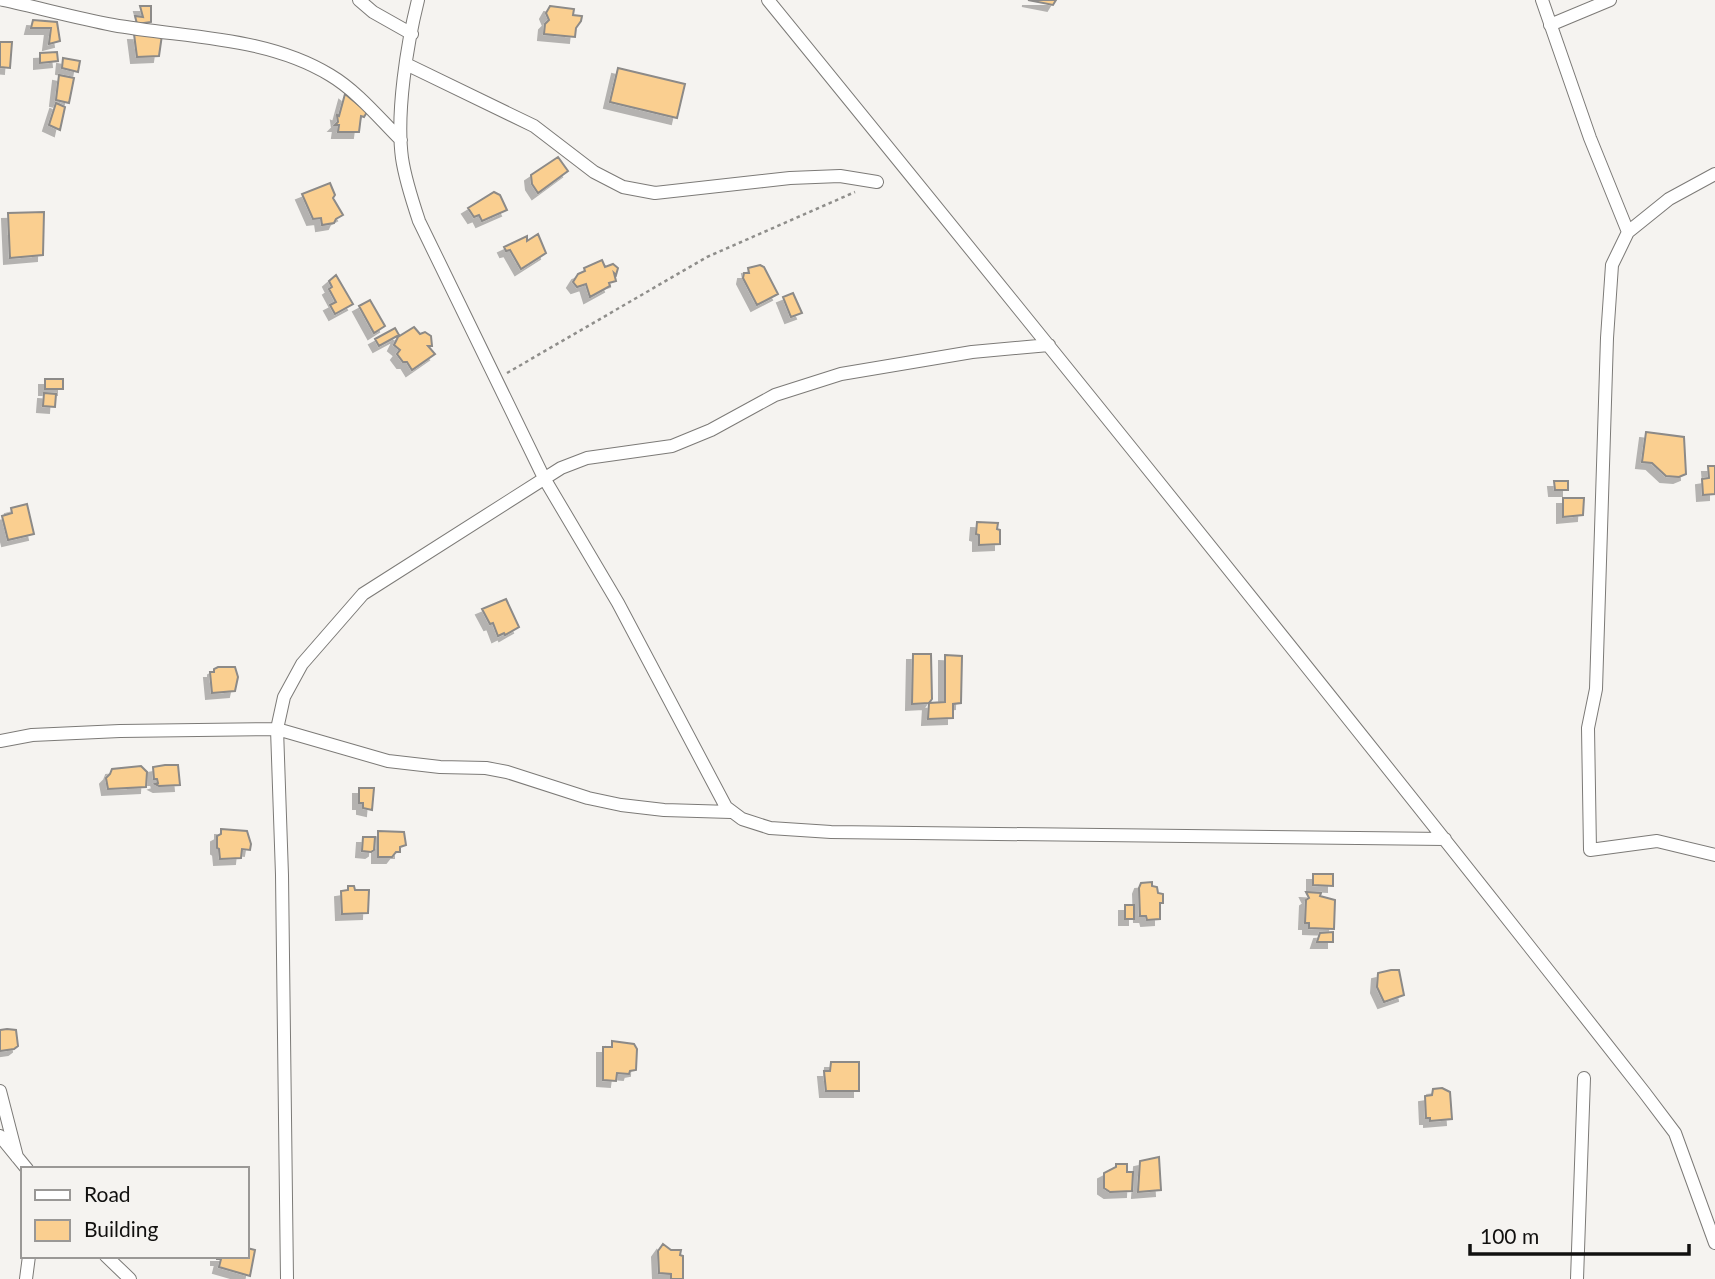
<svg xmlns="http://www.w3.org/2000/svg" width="1715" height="1279" font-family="Lato,sans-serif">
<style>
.building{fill:#facf90;stroke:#8c8a88;stroke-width:2;filter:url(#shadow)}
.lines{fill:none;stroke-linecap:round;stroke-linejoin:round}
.minor-casing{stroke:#7c7a77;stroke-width:14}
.path{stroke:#8f8e8b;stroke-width:2.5;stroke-dasharray:3.5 3.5;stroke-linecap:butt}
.minor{stroke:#fff;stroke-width:12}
</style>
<defs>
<filter id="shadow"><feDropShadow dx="-6" dy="6" stdDeviation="0" flood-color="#0004"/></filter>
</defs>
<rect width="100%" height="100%" fill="#f5f3f0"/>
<path class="building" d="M1028,0H1056L1053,5Z
M140,6H151V22L137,24L135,16L143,17Z
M550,6L574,9L573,15L582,16L581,21L576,28L575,37L544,34L545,24L549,20L546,13Z
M33,20L57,22L60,41L49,44L51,28H31Z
M134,34L162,35L159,56L137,57Z
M0,42H12L10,68L0,67Z
M57,52L58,61L40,63V53Z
M63,58L80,61L78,72L62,68Z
M618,68L685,84L677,118L610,102Z
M59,75L74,78L69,103L56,100Z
M345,94L367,112L364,117L361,116L359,132H338L339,125H335L338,122L337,115L339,116Z
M56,103L65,107L60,130L49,125Z
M558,157L568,171L538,193L532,184L531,175Z
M330,183L335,195L333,198L343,215L336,219L334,223L322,225L321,218L313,219L302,194Z
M494,192L500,195L507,210L482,221L479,215L474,217L468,208Z
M44,212L43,255L10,258L8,213Z
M538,234L546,253L521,269L510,250L506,251L504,247L527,236V241Z
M602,260L605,267L613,264L618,268L616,275L614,273L616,281L609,283L610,286L590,297L586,284L577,287L573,282L578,274L585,271L584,268Z
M760,265L764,267L778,294L757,305L743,278L744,273H749L748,268Z
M336,275L353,304L335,314L330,305L336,302L329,289L332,287L329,281Z
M793,293L802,313L791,317L783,297Z
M370,300L385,326L374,333L359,306Z
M414,327L420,334L425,332L431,336L432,346H428L435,354L412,370L407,362H403L397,354L400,350L394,345L398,337Z
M395,328L399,335L379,346L375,339Z
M45,379H63V389H45Z
M44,393L56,394L55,407L43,406Z
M1646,432L1684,437L1686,474L1679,477L1666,476L1652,463L1642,462Z
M1708,466H1715V494L1703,495L1702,479L1709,478Z
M1554,481H1568V490H1555Z
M1563,498H1584L1583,515L1563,517Z
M27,504L34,534L8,540L2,516L12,513L11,508Z
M977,522L998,523L997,529L1000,530V544L979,545V535L976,534Z
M506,599L519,627L505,635L504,633L498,636L493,623L490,624L482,609Z
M913,654H931L932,699L929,703L912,704Z
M945,655L962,656L961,703L953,704V718L928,719L929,703L945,702Z
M218,667H235L238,677L235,691L212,693L210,672H214V669Z
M165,765H178L180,785L159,786L155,784L158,783L157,779H154L153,767Z
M141,766L147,772L146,787L108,789L106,778L110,774L112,769Z
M359,788H374L372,810L363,808V803H359Z
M221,829L247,831L251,844L250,850L242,849L241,858L220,859L219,849L217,848V836L221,834Z
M378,831L404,832L406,845L400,847V852H396L392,857H378Z
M363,837H375L374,850L371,852L362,851Z
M1313,874H1333V886L1313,885Z
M1152,882V886L1157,887L1158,893L1163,894V903H1160V919L1147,920L1146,916H1140L1139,888L1141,883Z
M348,886H354L355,890H369L368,913L342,914L341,891L348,890Z
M1306,892L1321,893L1320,896L1335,900L1334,929L1309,928V923H1305L1306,900L1309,898Z
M1125,905H1134V919H1125Z
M1333,932V942H1317L1320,933Z
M1391,970H1399L1404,995L1384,1002L1377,987L1378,973Z
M7,1029L16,1030L18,1046L14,1049L0,1051V1030Z
M612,1041L634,1044L637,1049L636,1070L630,1071L629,1074L617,1073L616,1081L603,1080V1047H612Z
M831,1062H859V1091H826L824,1071H830Z
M1442,1088L1450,1092L1452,1119L1430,1121V1118H1426L1425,1096L1432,1095L1433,1089Z
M1159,1157L1161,1190L1138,1192L1140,1161Z
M1116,1164H1127V1172H1133L1132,1191L1110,1192L1104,1188V1173L1116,1167Z
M663,1244L671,1250H681L680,1255L683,1256V1279H671V1274L659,1273L658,1251Z
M247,1248L255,1250L250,1276L219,1267L221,1259H217V1256H247Z"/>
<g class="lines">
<g class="minor-casing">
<path id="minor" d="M3,0C40,8 76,18 113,25C185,38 266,36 330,75C357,91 379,118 401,140
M359,0L373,12L412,34
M418,0C407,44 396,113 402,158C405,179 412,200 419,221L544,478L618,603L726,807L742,819L770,828L831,832L1445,839
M768,0C1063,362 1356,725 1644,1092L1675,1133L1715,1243
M1542,0L1590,138L1628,232
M1550,25L1610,0
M406,64L534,126L594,172L623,187L655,193L790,178L840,176L877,182
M1715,174L1669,199L1628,232L1612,265L1607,338L1596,689L1588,728L1590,850L1657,841L1715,855
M0,741L32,735L120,731L277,729L388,761L440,767L486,768L507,772L588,798L621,805L664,810L731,812
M0,1091L17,1157
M0,1136L27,1169
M106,1256L130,1279
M26,1279L29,1256
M287,1279L282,875L277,729L284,697L302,664L363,594L561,468L587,458L672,446L711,430L775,395L841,374L972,352L1049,345
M1577,1279L1584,1078"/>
</g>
<path class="path" d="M507,373L707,257L855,192"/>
<use href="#minor" class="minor"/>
</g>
<rect x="21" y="1167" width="228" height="91" fill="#f5f3f0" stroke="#9a9896" stroke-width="2"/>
<rect x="35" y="1190" width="35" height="10" fill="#ffffff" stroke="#9a9896" stroke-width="2"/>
<text x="84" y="1202" font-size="21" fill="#11100f">Road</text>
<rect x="35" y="1220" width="35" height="21" fill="#facf90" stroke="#9a9896" stroke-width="2"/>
<text x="84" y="1237" font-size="21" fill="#11100f">Building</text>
<path d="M1470 1244v10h219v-10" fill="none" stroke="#11100f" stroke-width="3.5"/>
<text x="1480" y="1244" font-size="21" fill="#11100f" stroke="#f5f3f0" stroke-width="5" paint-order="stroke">100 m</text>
</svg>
